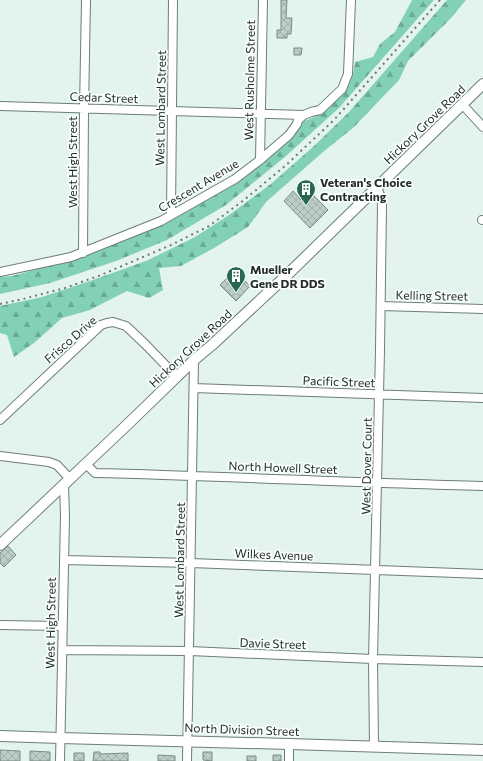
<svg xmlns="http://www.w3.org/2000/svg" width="483" height="761" font-family="Commissioner,sans-serif">
<style>
.forest{fill:url(#forest-firs)}
.building{fill:url(#building-cross-hatch);stroke:#7b8a84}
.lines{fill:none;stroke-linecap:round;stroke-linejoin:round}
.minor-casing{stroke:#6d7d77;stroke-width:10}
.major-casing{stroke:#6d7d77;stroke-width:12}
.minor{stroke:#fff;stroke-width:8}
.major{stroke:#fff;stroke-width:10}
.rail{stroke:#6e7975;stroke-width:2;stroke-dasharray:2 4;stroke-linecap:butt}
.labels{text-anchor:middle;dominant-baseline:central;stroke-width:3.5;stroke-linejoin:round;paint-order:stroke}
.street-label{font-size:12px;fill:#262c2a;stroke:#f8fffc}
.poi-label{font-size:12px;font-weight:bold;fill:#262c2a;stroke:#f8fffc;text-anchor:start}
</style>
<defs>
<pattern id="forest-firs" width="22" height="20" patternUnits="userSpaceOnUse"><rect width="22" height="20" fill="#82d1b6"/><path d="M5 1l3.5 6h-7zM16 11l3.5 6h-7z" fill="#6aaa94"/></pattern>
<pattern id="building-cross-hatch" width="8" height="8" patternUnits="userSpaceOnUse"><rect width="8" height="8" fill="#bcccc6"/><path d="M0 0l8 8M0 8l8-8" fill="none" stroke="#a1afaa"/></pattern>
</defs>
<rect width="100%" height="100%" fill="#e3f4ed"/>
<path class="forest" d="M412,0H434L339,108L286,156L226,205L167,240L116,261L50,283L0,294V277L12,276L70,260L224,189L300,123L323,113L353,75L355,62L373,57L380,44L395,32Z
M447,0H466L451,18L408,61L399,80L354,127L323,152L266,202L248,227L214,248L181,266L159,268L163,290L149,298L127,291L90,310L62,318L34,343L14,357L7,335L0,333V306L42,297L90,281L146,261L195,237L229,215L272,183L314,146L349,112Z"/>
<path class="building" d="M281,0H287L286,18H292L291,34H287V38H277V30H281Z
M294,48H302L301,55H294Z
M293,191L301,200L309,191L328,210L310,228L284,201Z
M238,274L250,286L236,301L220,285L228,277L232,280Z
M8,546L16,555L4,567L0,563V553Z
M0,750L20,751V761H0Z
M30,751L50,752V761H30Z
M94,752H100V754L128,753V761H93Z
M203,752H212V761L203,760Z
M74,753H84V761H74Z
M158,755L175,756V761H158Z
M273,755H281V761H273Z
M247,756H256V761H247Z"/>
<g class="lines">
<g class="minor-casing">
<path id="minor" d="M462,104L483,127
M0,106L304,115
M260,160L263,0
M171,215L173,0
M482,220H483
M83,253L84,109L86,0
M0,272L71,257L161,221L235,179L260,160L289,135L297,124L298,120L304,115L311,112L320,110L342,89L348,74L351,0
M381,306L483,309
M194,388L483,398
M0,420L101,325L107,323L113,322L126,326L145,344L177,377
M0,456L49,462L57,465L70,479
M86,464L95,473C225,476 354,483 483,486
M64,560L191,563L483,574
M0,625L62,626
M62,650L190,651L373,659L483,662
M374,746L373,659L380,350L382,205L381,197L377,188
M60,761L65,516L64,485
M187,761L194,360
M289,761V744"/>
</g>
<g class="major-casing">
<path id="major" d="M0,545L129,423L194,360L212,345L286,276L483,84
M0,736L60,738L289,744L483,750"/>
</g>
<use href="#minor" class="minor"/>
<use href="#major" class="major"/>
<path class="rail" d="M0,304L23,299L65,288L101,275L171,245L209,226L244,200L285,166L334,120L440,0"/>
</g>
<defs>
<g id="building-pin" transform="scale(1)"><path d="M0 17L-7.5 6A9.5 9.5 0 1 1 7.5 6Z" fill="#286754" stroke="#f8fffc"/><path d="M-4-6H4V6H1V3H-1V6H-4ZM-2.5-4.3h1.7v1.8h-1.7ZM.8-4.3h1.7v1.8H.8ZM-2.5-1h1.7V.8h-1.7ZM.8-1h1.7V.8H.8Z" fill="#fff"/></g>
</defs>
<g fill-rule="evenodd">
<use href="#building-pin" x="306" y="189"/>
<use href="#building-pin" x="236" y="276"/>
</g>
<g class="labels">
<g class="street-label">
<text transform="translate(249 80) rotate(-89)">West Rusholme Street</text>
<text transform="translate(104 97) rotate(2)">Cedar Street</text>
<text transform="translate(160 108) rotate(-89)">West Lombard Street</text>
<text transform="translate(424 124) rotate(-44)">Hickory Grove Road</text>
<text transform="translate(72 162) rotate(-90)">West High Street</text>
<text transform="translate(198 185) rotate(-31)">Crescent Avenue</text>
<text transform="translate(432 295) rotate(1)">Kelling Street</text>
<text transform="translate(70 339) rotate(-41)">Frisco Drive</text>
<text transform="translate(190 348) rotate(-43)">Hickory Grove Road</text>
<text transform="translate(339 381) rotate(2)">Pacific Street</text>
<text transform="translate(366 466) rotate(-89)">West Dover Court</text>
<text transform="translate(283 467) rotate(2)">North Howell Street</text>
<text transform="translate(274 554) rotate(2)">Wilkes Avenue</text>
<text transform="translate(179 560) rotate(-89)">West Lombard Street</text>
<text transform="translate(50 623) rotate(-89)">West High Street</text>
<text transform="translate(273 643) rotate(2)">Davie Street</text>
<text transform="translate(242 729) rotate(2)">North Division Street</text>
</g>
<g class="poi-label">
<text x="320" y="182">Veteran's Choice<tspan x="320" dy="14">Contracting</tspan></text>
<text x="250" y="269">Mueller<tspan x="250" dy="14">Gene DR DDS</tspan></text>
</g>
</g>
</svg>
